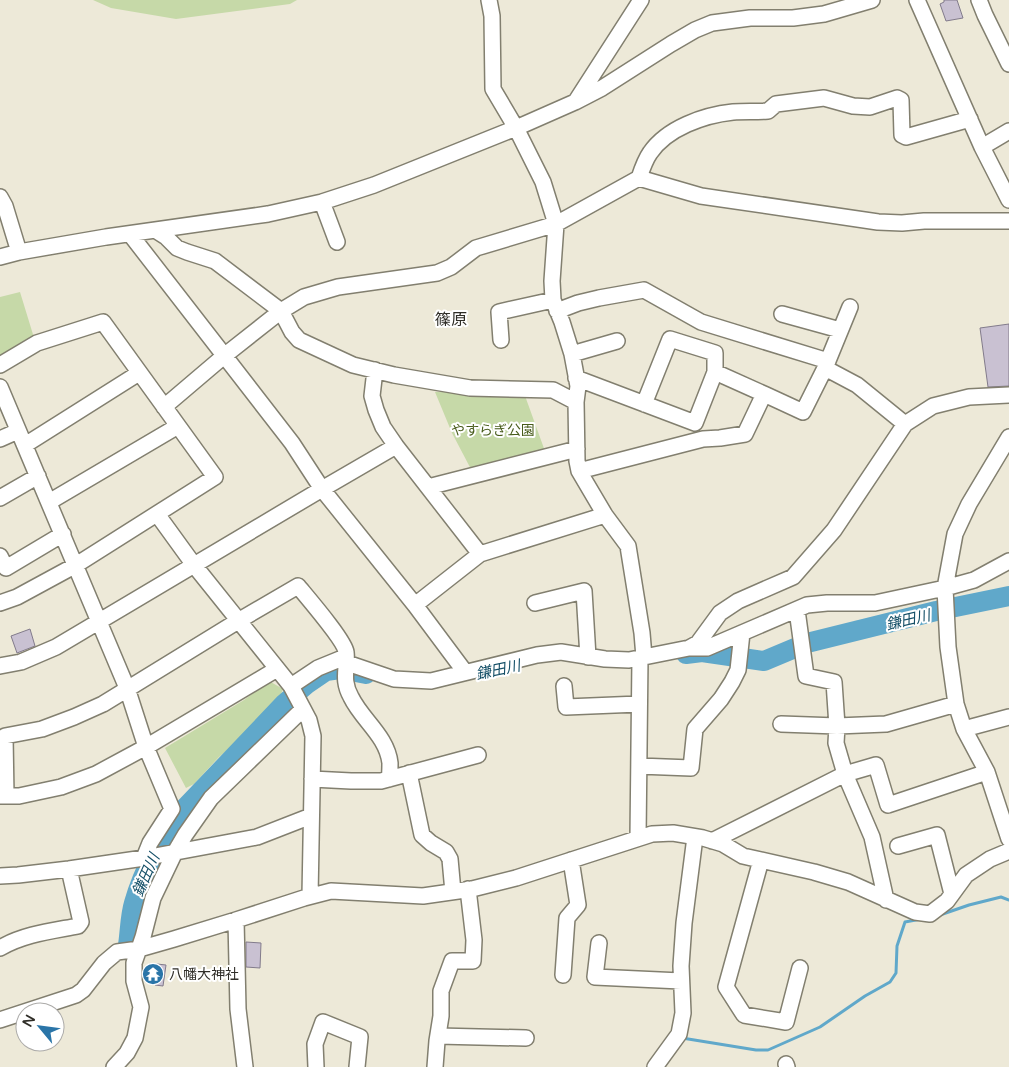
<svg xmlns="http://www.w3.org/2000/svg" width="1009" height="1067" font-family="'Varela Round','Noto Sans JP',sans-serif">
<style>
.green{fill:#c6d9a8}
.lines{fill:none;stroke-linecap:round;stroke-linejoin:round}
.stream{stroke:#60a8ca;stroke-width:3}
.river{stroke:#60a8ca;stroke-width:20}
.building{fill:#c9c1d2;stroke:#827b8b}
.minor-casing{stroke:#827f6f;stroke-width:18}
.minor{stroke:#fff;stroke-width:15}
.labels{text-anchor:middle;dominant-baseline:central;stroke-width:4;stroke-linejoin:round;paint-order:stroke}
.park-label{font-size:14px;fill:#485c1b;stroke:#fff}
.poi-label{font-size:14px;fill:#2f2d27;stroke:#fff;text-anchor:start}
.water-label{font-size:15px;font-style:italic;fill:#144f67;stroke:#fff}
.quarter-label{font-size:16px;fill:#2f2d27;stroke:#fff}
</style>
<rect width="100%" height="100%" fill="#ede9d8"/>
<path class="green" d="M93,0H297L290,4L176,19L111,8Z
M20,292L35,341L0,363V297Z
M435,392L524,393L546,454L473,473L452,433Z
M269,681L283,689L278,702L253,728L219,757L194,784L186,788L165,748L244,700Z"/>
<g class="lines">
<path class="stream" d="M937,916L969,905L1001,897L1009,900
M682,1038L756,1050H768L820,1027L865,996L890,982L896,973L897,946L905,922L921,919"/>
<path class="river" d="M686,654L702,652L764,661L807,643L936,611L1009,596
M128,945C130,932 130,916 134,903C144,868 161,838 184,809L285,703L307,684L326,671L340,669L366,674"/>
</g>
<path class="building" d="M944,0H957L963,18L946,21L940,4L944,2Z
M1009,324V386L988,387L980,328Z
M30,629L35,646L17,653L11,636Z
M246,942L261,943L260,968L246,967Z
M157,964L166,965L163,986L155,985Z"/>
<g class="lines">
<g class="minor-casing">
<path id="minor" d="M489,0L492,16L493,89L516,128L543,182L556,224L552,281L553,300L562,322L572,354L578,386L576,402
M917,0L982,147L1009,200
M979,0L985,15L1009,64
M576,101L641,0
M982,147L1009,131
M639,178C642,169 645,160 650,153C667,128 704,115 733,112C744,111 756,112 768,111L776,104L824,98L853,106L870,107L897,98L901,100L902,135L906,137L970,119
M0,197L5,206L19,252
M322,202L337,242
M155,230L166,237L177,248L187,252L215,261L281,311L292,332L299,340L353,365L394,375L470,388L553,390L576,402L577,461L579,471L605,515L628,546L642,633L644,657
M130,234L292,443L322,489L415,605L465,672
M0,257L19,252L106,237L268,214L322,202L374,185L516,128L575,102L602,88L671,44L695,30L712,23L750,18H793L824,14L872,0
M557,311L578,303L599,298L644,290L701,322L828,361
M782,314L840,330
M501,340L499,312L553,300
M572,354L617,341
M0,365L37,343L103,322L215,477L76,565L17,597L0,603
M825,368L850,307
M375,370L372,396L376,410L383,427L396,446L480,554
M576,378L695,423L715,372L764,394
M0,387L127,688L146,747L172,809L150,843L144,858
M644,404L670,339L715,353V372
M164,407L224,356L281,311L304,297L338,287L437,273L451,267L476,248L556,224L639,178L701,196L878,222L902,223L924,221H1009
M1009,437L969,504L955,534L945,588L948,647L956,704L964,729L987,772L1009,839
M0,439L18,431
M25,445L139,373
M579,471L703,439L720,438L745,434L764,394L803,412L825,368L857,385L905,424
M428,487L577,449
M0,498L38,476
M49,502L178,426
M157,514L194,565L291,686L309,720L313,736L310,896
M0,556L6,568L63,534
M535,603L584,591L588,657
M415,605L480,554L605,515
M797,610L806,676L834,682L837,726L836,743L845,774L876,765L888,805L987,772
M689,648H707L807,605L827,603H875L945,588L974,580L1009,561
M0,666L21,662L56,647L322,489L396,446
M291,686L318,668L340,659L353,665L394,679L431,681L537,655L561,652L605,659L629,660L689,648L698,643L720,613L738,601L793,577L834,530L905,424L933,406L969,397L1009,395
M564,686L566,707L639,704
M781,724L837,726L886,724L956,704
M964,729L1009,717
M639,766L691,768L695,729L721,699L732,682L738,670L742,633
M409,773L422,835L431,843L446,852L450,859L453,892
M312,779L351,781H381L478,755
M0,796H19L61,787L96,774L146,747L277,669
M6,796L5,736L42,729L74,717L103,704L238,621L298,586C307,597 345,641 346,652C348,669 341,679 351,697C362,720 387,736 390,763C390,768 390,774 389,779
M638,838L640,658
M712,841L845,774L872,837L886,900
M898,846L937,835L952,894
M761,860L726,987L744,1015L786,1022L800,968
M0,876L18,875L69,869L144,858L257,837L311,816
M236,920L238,1009L245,1067
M599,943L595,977L681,981
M0,948C24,934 52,931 78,926L81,922L69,869
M563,975L567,918L578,905L571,860
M0,1020L76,995L83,990L104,963L117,952L139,949L174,939L236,920L304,898L331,891L423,896L472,889L516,878L652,834L673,833L703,838L723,844L743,856L814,872L848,882L915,912L930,914L947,901L966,875L990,859L1009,851
M438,1036L526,1038
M786,1064L787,1067
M114,1067L127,1053L135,1038L141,1007L134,981V963L143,937L153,898L175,852L185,835L211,798L303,709
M316,1067L315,1044L323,1022L360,1037L357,1067
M435,1067L437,1041L441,1016V991L452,961H473L474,940L468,889
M655,1067L679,1034L683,1013L681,966L684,923L695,837"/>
</g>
<use href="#minor" class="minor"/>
</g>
<defs>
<g id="temple-disc" transform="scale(1.125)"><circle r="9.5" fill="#2a75a8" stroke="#fff"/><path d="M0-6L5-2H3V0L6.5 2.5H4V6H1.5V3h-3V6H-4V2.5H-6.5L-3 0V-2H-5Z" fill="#fff"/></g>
</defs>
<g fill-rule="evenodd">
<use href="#temple-disc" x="153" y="974"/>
</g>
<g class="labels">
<g class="park-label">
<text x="493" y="430">やすらぎ公園</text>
</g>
<g class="poi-label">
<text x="169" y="974">八幡大神社</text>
</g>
<g class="water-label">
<text transform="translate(908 620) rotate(-13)">鎌田川</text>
<text transform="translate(498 670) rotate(-12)">鎌田川</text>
<text transform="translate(146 875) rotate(-66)">鎌田川</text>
</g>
<g class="quarter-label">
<text x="451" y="320">篠原</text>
</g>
</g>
<g transform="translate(40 1027) rotate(299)"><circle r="24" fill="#ffffff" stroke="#acaba9"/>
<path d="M0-4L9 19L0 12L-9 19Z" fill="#2a75a8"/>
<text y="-8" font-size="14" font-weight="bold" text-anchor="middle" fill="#2f2d27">N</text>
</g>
</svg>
